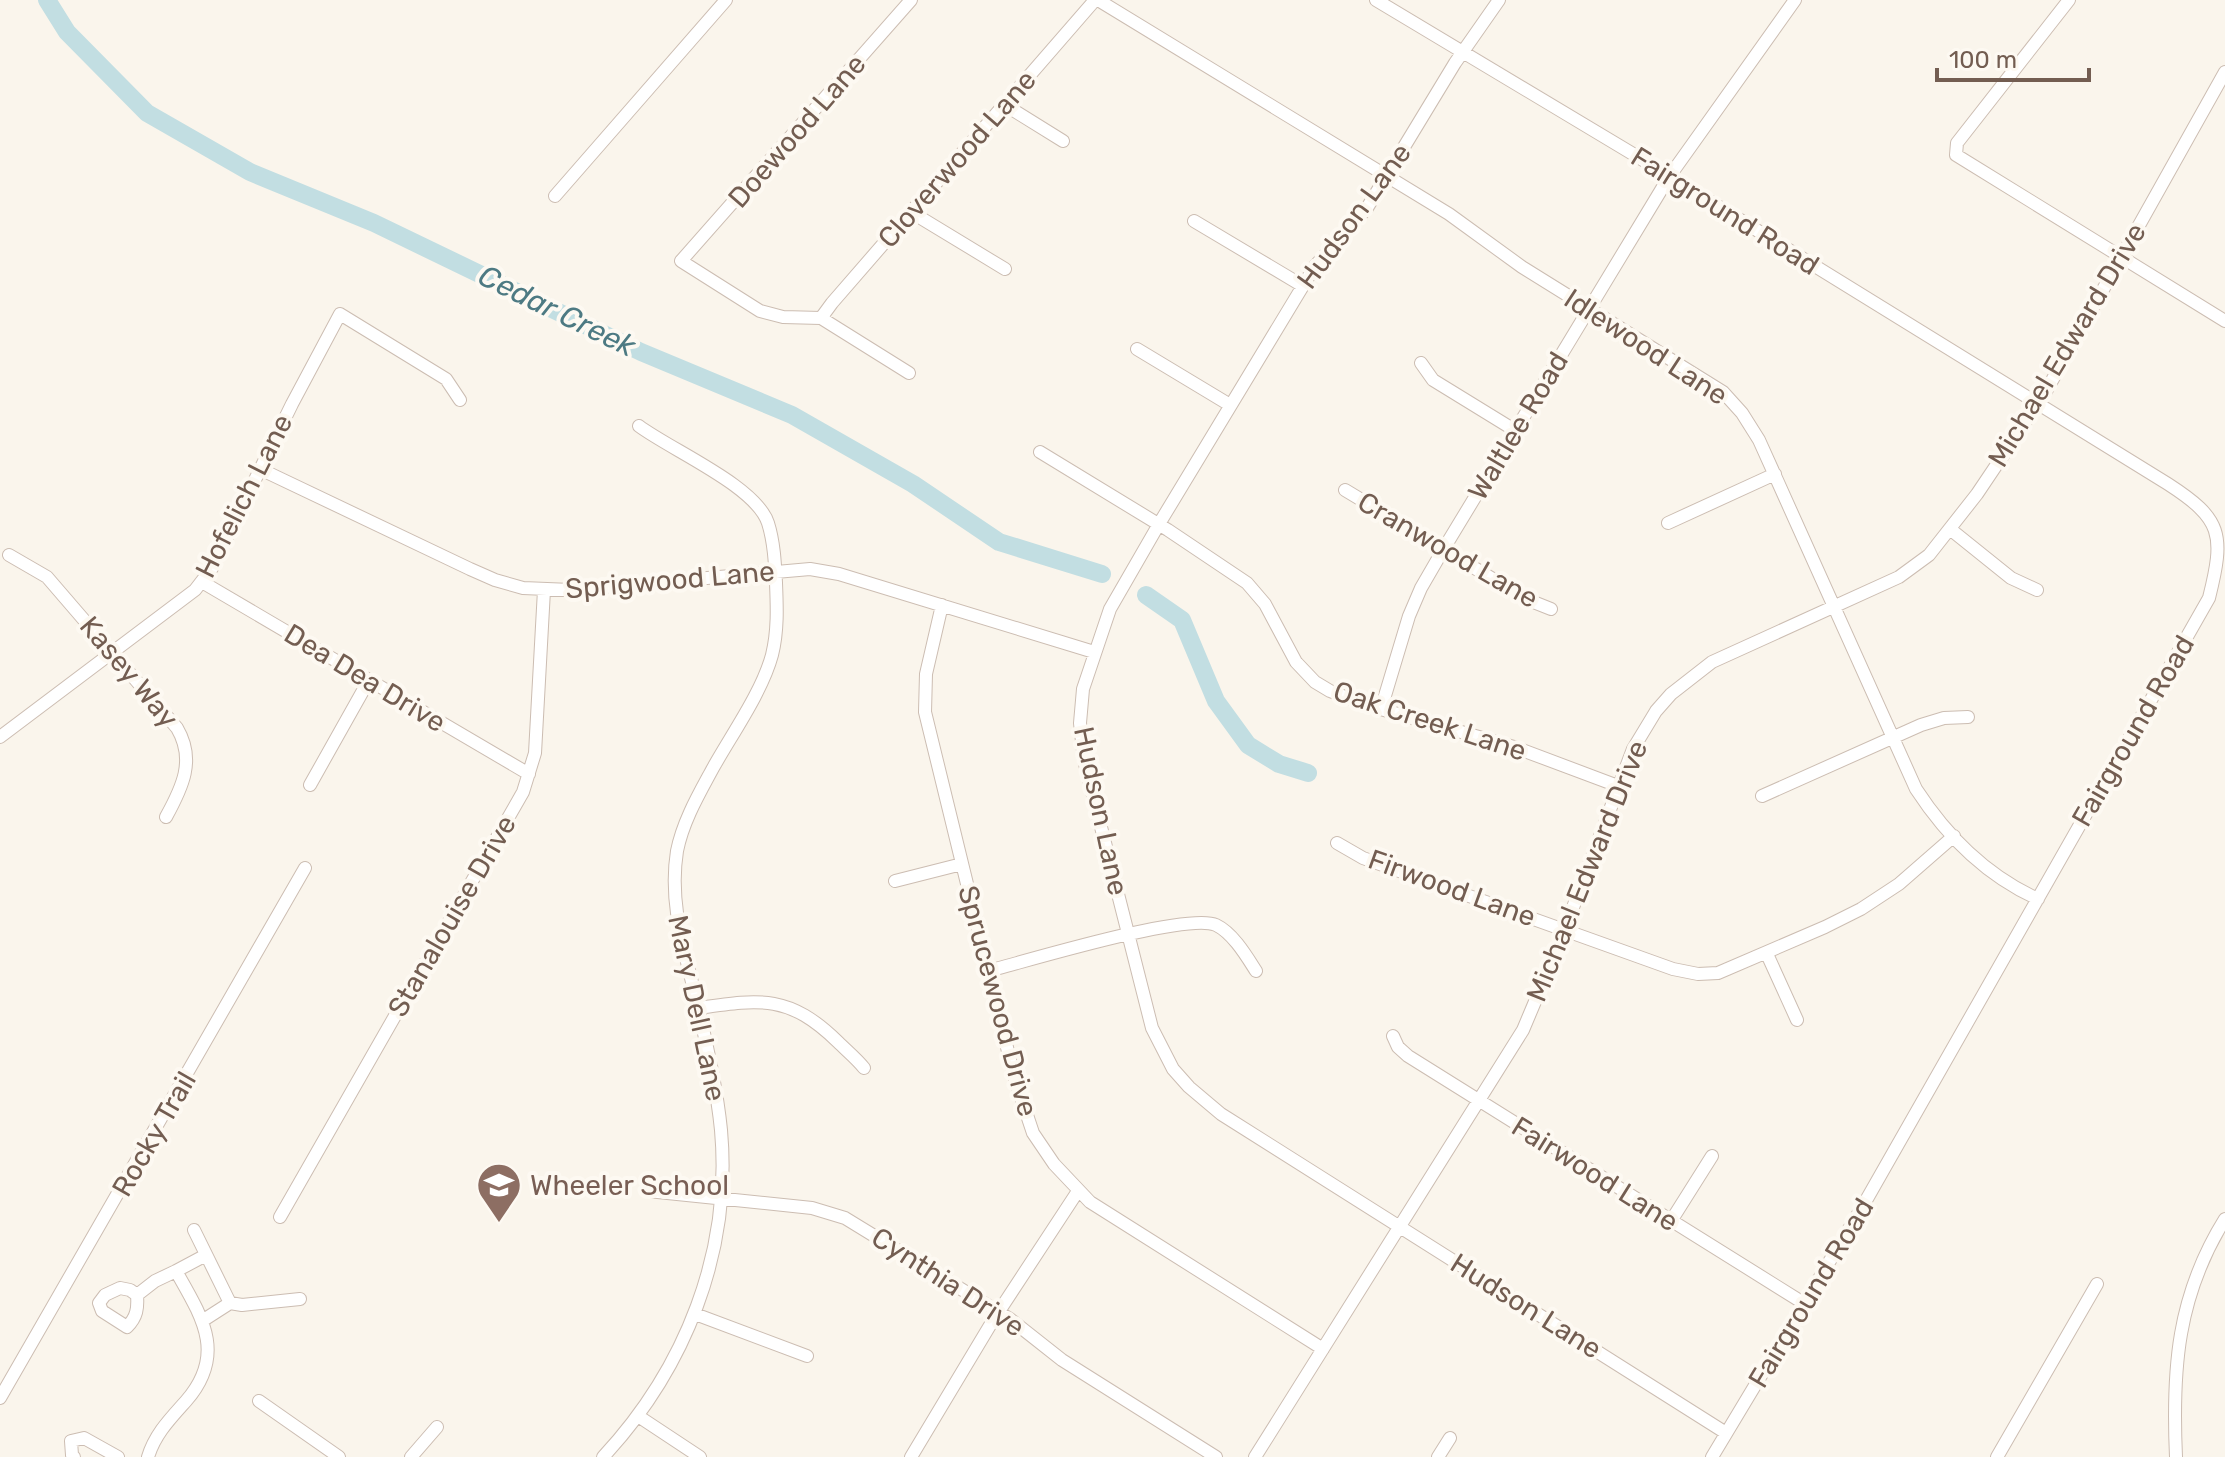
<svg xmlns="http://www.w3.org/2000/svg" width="2225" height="1457" font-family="Rubik,sans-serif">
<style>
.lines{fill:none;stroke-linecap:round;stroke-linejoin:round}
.river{stroke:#c2dee2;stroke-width:18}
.street-casing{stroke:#ccbdb2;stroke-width:14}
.street{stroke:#fff;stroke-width:12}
.labels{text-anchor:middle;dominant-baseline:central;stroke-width:8;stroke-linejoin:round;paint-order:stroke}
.street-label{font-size:28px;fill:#735d51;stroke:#fdf9f2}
.education-label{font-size:28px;fill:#785e54;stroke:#fdf9f2;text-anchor:start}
.water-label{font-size:30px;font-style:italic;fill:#4d7a83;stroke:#fdf9f2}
</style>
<rect width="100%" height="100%" fill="#faf5ec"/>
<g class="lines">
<path class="river" d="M47,0L67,32L147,113L250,172L374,223L641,352L792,415L913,484L999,542L1102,574
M1146,595L1182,620L1216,701L1248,745L1279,764L1308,773"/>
<g class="street-casing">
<path id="street" d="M1098,0L1449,214L1522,267L1723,392L1742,413L1759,440L1916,789C1946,835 1987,876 2038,899
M1376,0L1648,163L2168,484C2222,519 2225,534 2209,598L1864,1204L1712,1457
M1499,0L1455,63L1367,208L1315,266L1159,524L1110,609L1083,689L1080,723L1084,760L1152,1028L1173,1069L1189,1087L1221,1114L1726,1433
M2069,0L1957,143L1956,155L2225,321
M1005,105L1063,141
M555,196L726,0
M911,212L1005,269
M1194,221L1303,286
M821,318L832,303L1095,0
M1137,349L1230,405
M1421,363L1433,380L1516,431
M909,373L821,318L783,317L760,311L681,261L911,0
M1040,452L1168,530L1247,583L1265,604L1296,662L1315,682L1330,691L1363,704L1514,747L1618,786
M260,469L470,569L495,580L523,588L571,590L810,569L839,574L1094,652
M1345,490L1526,599L1551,609
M1668,523L1775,474
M1950,529L2011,578L2037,590
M9,555L47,577L177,728C196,760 182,788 166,817
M202,582L529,774
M942,605L926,674L925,712L1014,1076L1033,1133L1054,1164L1090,1202L1323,1349
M1381,709L1409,616L1421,588L1443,550L1669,177L1795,0
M0,737L195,590L212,568L292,404L340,314L446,379L460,400
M310,785L369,680
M1762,796L1921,725L1944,718L1968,717
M1337,843L1363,858L1673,969L1698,974L1718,973L1825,927L1861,909L1899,884L1954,836
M895,881L962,864
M1767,954L1797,1020
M988,971C1027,961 1188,912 1216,925C1233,933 1247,957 1256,971
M698,1008C760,999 789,994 838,1042C846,1050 857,1059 864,1068
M1393,1036L1398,1047L1408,1056L1805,1304
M648,1191L812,1208L845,1218L1010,1319L1062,1360L1216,1457
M280,1217L523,792L535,753L544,590
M1671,1221L1712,1156
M194,1230L230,1303
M176,1271L206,1255
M120,1288L130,1290L137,1295C138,1308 137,1317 127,1327L102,1311L99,1303L105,1295Z
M137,1295L155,1281L176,1271C202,1317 227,1354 186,1401C170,1419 155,1434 148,1457
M695,1314L807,1356
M202,1321L230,1303L242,1305L300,1299
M0,1398L305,868
M259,1401L339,1457
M638,1416L700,1457
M74,1457L72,1455L71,1441L84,1438L118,1457
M411,1457L437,1427
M603,1457C685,1369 732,1252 721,1130C717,1090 708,1051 699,1011C687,957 668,907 677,851C683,821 699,794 713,768C732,734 762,692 772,655C778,631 777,607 776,583C775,563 774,542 768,523C756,486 671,450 639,426
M911,1457L992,1322L1078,1191
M1255,1457L1523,1030L1558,947L1633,749L1656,711L1671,694L1712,662L1899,577L1929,555L1977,494L2045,393L2225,72
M1438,1457L1450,1438
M1997,1457L2097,1284
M2176,1457C2172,1369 2177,1296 2225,1219"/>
</g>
<use href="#street" class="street"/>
</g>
<defs>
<g id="school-pin" transform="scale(2.3)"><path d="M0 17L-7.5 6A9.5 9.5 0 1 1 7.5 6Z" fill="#8d6e63" stroke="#fdf9f2"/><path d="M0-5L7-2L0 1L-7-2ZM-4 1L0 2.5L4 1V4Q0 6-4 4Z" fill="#fff"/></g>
</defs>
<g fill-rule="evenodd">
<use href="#school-pin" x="499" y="1185"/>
</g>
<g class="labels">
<g class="street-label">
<text transform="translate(797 131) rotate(-49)">Doewood Lane</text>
<text transform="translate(957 159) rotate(-49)">Cloverwood Lane</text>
<text transform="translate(1725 211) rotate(32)">Fairground Road</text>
<text transform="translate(1354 216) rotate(-54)">Hudson Lane</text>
<text transform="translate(2067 345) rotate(-59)">Michael Edward Drive</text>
<text transform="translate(1646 347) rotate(33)">Idlewood Lane</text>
<text transform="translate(1518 426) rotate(-59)">Waltlee Road</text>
<text transform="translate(244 496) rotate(-63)">Hofelich Lane</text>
<text transform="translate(1448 550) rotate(30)">Cranwood Lane</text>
<text transform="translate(670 580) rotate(-5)">Sprigwood Lane</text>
<text transform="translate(129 672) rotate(50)">Kasey Way</text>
<text transform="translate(365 678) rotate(31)">Dea Dea Drive</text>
<text transform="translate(1430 721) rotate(18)">Oak Creek Lane</text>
<text transform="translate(2133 731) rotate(-60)">Fairground Road</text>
<text transform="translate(1101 811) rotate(78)">Hudson Lane</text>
<text transform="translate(1587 871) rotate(-68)">Michael Edward Drive</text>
<text transform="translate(1452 888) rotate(20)">Firwood Lane</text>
<text transform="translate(452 916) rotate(-60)">Stanalouise Drive</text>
<text transform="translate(998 1001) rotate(75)">Sprucewood Drive</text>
<text transform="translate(697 1008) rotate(78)">Mary Dell Lane</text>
<text transform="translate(154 1134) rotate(-60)">Rocky Trail</text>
<text transform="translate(1595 1174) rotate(32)">Fairwood Lane</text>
<text transform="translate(948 1282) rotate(33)">Cynthia Drive</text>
<text transform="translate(1811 1293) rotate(-59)">Fairground Road</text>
<text transform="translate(1526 1306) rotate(32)">Hudson Lane</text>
</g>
<g class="education-label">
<text x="530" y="1185">Wheeler School</text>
</g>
<g class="water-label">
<text transform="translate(557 311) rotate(26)">Cedar Creek</text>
</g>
</g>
<path d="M1937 68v12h152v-12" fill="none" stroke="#735d51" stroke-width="4"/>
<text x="1949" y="68" font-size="24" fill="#735d51" stroke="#fdf9f2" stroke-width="6" paint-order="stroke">100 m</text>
</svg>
